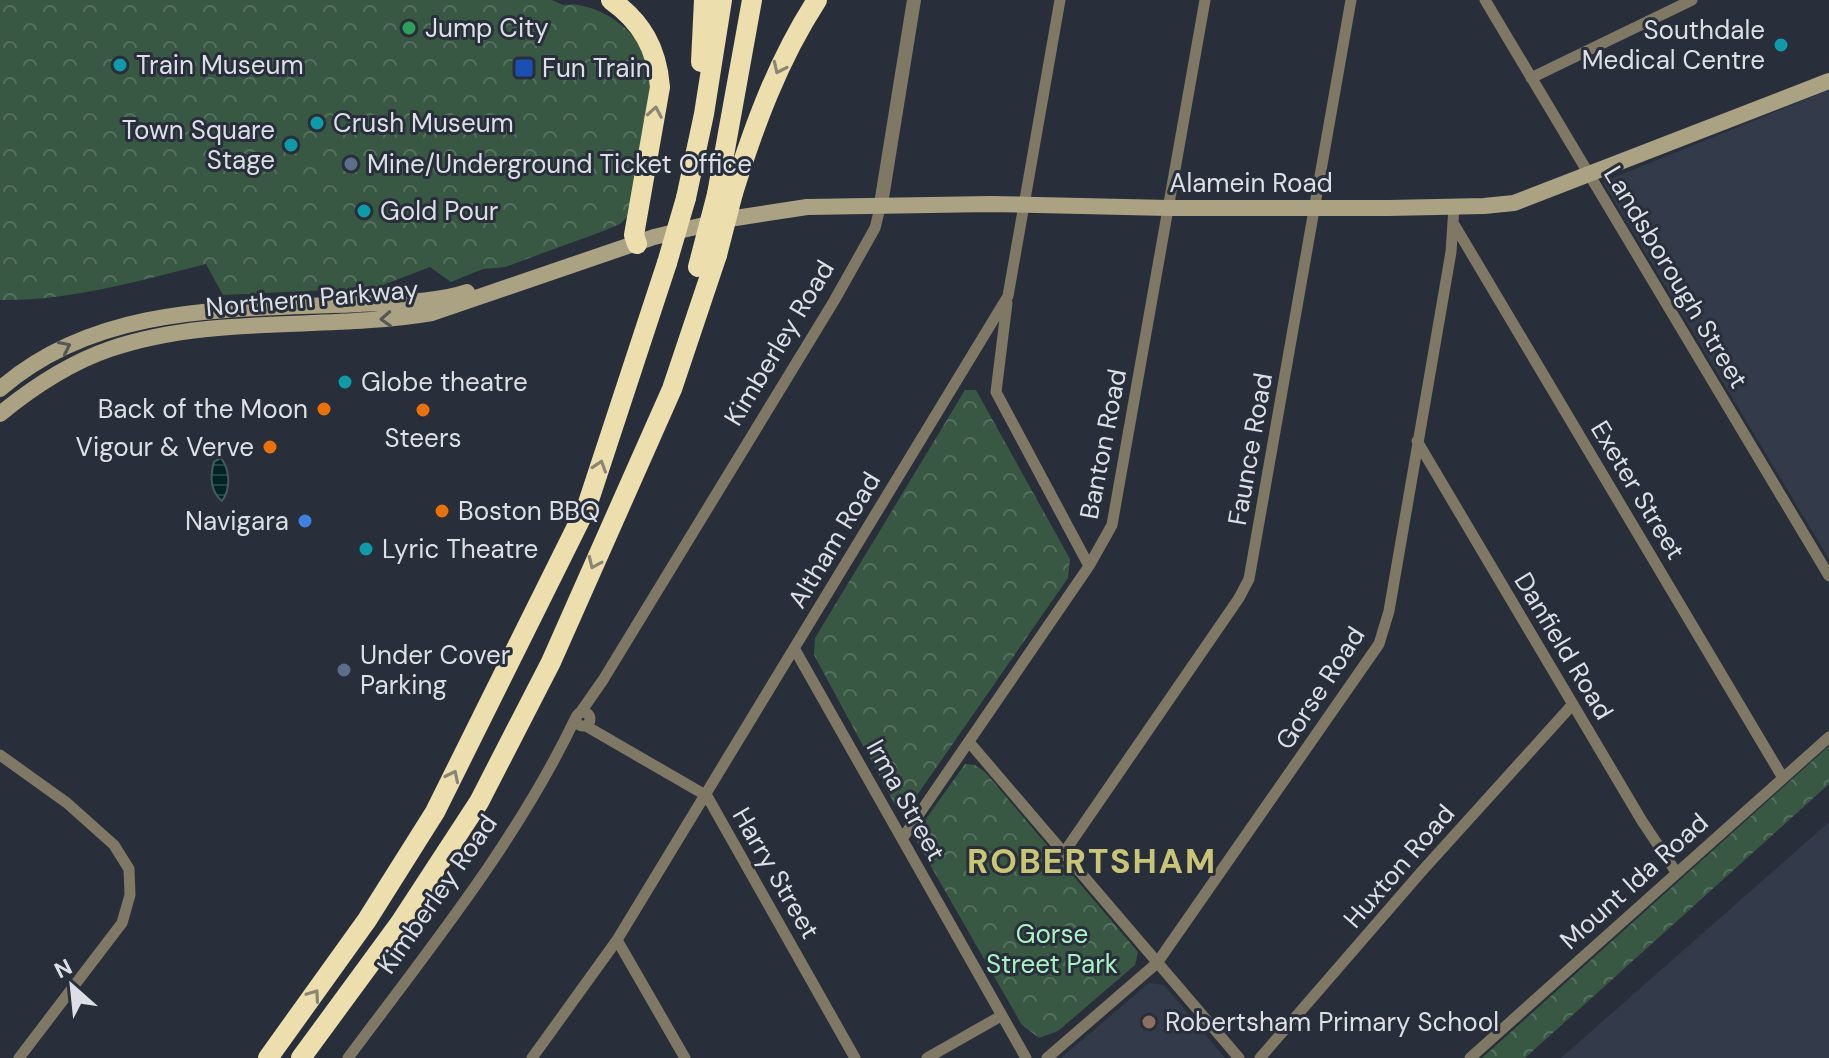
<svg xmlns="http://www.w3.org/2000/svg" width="1829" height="1058" font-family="'DM Sans',sans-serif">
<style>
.built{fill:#333b4a}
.forest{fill:url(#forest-crowns)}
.water{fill:url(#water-rules);stroke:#425b5e;stroke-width:2}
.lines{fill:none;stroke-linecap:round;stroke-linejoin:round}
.minor{stroke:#7e7865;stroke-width:11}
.tertiary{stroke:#7e7865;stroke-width:14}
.secondary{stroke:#aba283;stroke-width:16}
.motorway{stroke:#eddeae;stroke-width:20}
.motorway-bridge{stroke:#eddeae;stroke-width:20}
.oneway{stroke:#8b8674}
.oneway2{stroke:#565754}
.leisure-dot{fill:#2e9e5b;stroke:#292f3a;stroke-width:3}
.culture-dot{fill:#0f9aa8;stroke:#292f3a;stroke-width:3}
.transit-dot{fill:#1a4fb4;stroke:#292f3a;stroke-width:3}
.service-dot{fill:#5c6f8a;stroke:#292f3a;stroke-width:3}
.food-dot{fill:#e8710a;stroke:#292f3a;stroke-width:3}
.shop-dot{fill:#3f7fe0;stroke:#292f3a;stroke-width:3}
.education-dot{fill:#8d6e63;stroke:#292f3a;stroke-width:3}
.labels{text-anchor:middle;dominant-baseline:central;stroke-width:6;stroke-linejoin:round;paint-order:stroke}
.poi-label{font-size:26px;fill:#dcdfe6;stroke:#292f3a;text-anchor:start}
.street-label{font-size:26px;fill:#dcdfe6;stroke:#292f3a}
.park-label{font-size:26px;fill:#aaf2c4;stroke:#292f3a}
.district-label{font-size:34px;font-weight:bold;letter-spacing:2px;fill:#c9c577;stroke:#292f3a}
</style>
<defs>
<pattern id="forest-crowns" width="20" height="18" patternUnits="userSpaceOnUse" patternTransform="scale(2)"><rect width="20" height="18" fill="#385843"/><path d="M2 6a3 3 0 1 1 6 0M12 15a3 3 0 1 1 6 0" fill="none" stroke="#54705e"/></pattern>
<pattern id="water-rules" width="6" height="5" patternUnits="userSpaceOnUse" patternTransform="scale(2)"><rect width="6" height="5" fill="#002324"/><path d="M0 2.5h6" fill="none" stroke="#254244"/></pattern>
</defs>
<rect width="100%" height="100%" fill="#292f3a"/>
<path class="built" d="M1829,90V559L1603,182Z
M1829,822V1058H1561Z
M1149,983L1164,985L1225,1058H1061Z"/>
<path class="forest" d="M0,0H552L563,5C595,0 636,29 646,57C650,71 650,87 650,102L629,215L620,224L606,230L505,267L483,269L451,282L430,267L375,288L223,295L206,264C138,281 70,301 0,300Z
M965,390H976L1070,559L1068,578L913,801L895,805L814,655L815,638Z
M1829,746V784L1525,1058H1482Z
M965,764L975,765L985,772L1138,952L1135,965L1058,1031L1039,1038L1022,1025L917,842L918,830Z"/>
<path class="water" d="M221,458C230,470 231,489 222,501C210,491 210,476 214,462Z"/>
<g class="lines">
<path class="minor" d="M1485,0L1829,576
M1531,78L1692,0
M1455,226L1783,778
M1007,303L996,392L1089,566
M1417,441L1642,821L1676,872
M794,648L1026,1058
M576 719a7 7 0 1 1 14 0a7 7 0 1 1-14 0Z
M580,713L603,680L834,301L875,228L881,204
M586,726L707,796L855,1058
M969,742L1239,1058
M0,755L67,803L114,845L129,869L130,895L122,923L19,1058
M902,839L1089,566L1112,525L1205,0
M1063,854L1239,598L1249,579L1351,0
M617,940L685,1058
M348,1058C430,948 517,841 576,717
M532,1058L617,940L1008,296L1060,0
M927,1058L1001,1016
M1047,1058L1157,963L1379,644L1389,611L1451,252L1454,207
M1260,1058L1422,871L1573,704
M1470,1058L1829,737"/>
<path class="tertiary" d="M881,204L914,0"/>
<path class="secondary" d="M0,389C100,302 235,310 359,304C394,302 433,303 467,292
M0,414C33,387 69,363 110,349C213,314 326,331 432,313L654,237L729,219L807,207L991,204L1168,208H1389L1484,206L1514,203L1829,81"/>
<path class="motorway" d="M611,0C642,22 657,49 660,87L634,235L637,244
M701,62L704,0
M733,193C754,126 778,60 817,0
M717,194L752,0
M686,198L704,114L722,0
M268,1058L367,920L435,812L587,506L667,263
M301,1058L400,923L479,802L551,662L672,389L717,255"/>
<path class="motorway-bridge" d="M717,255L733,193
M667,263L686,198
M698,267L717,194"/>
</g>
<defs><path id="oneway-chevron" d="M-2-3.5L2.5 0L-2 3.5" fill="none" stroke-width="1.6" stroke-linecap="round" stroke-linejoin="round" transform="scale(2)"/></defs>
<g class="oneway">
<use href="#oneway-chevron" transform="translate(779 68) rotate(115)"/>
<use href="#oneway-chevron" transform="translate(655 112) rotate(-80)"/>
<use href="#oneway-chevron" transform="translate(600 466) rotate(-72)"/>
<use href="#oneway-chevron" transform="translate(594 563) rotate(114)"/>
<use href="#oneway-chevron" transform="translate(453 776) rotate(-64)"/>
<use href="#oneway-chevron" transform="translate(314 995) rotate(-55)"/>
</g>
<g class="oneway2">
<use href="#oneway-chevron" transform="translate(386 319) rotate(177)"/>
<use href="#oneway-chevron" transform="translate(65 347) rotate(-26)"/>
</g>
<circle class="leisure-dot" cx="409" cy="28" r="8"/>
<g class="culture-dot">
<circle cx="1781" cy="45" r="8"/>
<circle cx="120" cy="65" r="8"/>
<circle cx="317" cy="123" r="8"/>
<circle cx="291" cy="145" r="8"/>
<circle cx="364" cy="211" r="8"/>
<circle cx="345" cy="382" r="8"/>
<circle cx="366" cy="549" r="8"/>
</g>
<rect class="transit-dot" x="514" y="58" width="20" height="20" rx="4"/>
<g class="service-dot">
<circle cx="351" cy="164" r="8"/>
<circle cx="344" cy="670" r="8"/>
</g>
<g class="food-dot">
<circle cx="324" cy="409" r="8"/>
<circle cx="423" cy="410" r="8"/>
<circle cx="270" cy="447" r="8"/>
<circle cx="442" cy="511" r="8"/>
</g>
<circle class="shop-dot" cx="305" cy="521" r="8"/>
<circle class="education-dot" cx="1149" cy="1022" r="8"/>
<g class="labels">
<g class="poi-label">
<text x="425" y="28">Jump City</text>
<text x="1765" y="30" text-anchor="end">Southdale<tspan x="1765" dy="30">Medical Centre</tspan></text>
<text x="136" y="65">Train Museum</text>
<text x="542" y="68">Fun Train</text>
<text x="333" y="123">Crush Museum</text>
<text x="275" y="130" text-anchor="end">Town Square<tspan x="275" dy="30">Stage</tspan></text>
<text x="367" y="164">Mine/Underground Ticket Office</text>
<text x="380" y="211">Gold Pour</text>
<text x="361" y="382">Globe theatre</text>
<text x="308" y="409" text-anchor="end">Back of the Moon</text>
<text x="423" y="438" text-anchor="middle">Steers</text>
<text x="254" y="447" text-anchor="end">Vigour &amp; Verve</text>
<text x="458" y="511">Boston BBQ</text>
<text x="289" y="521" text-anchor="end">Navigara</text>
<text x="382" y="549">Lyric Theatre</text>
<text x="360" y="655">Under Cover<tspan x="360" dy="30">Parking</tspan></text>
<text x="1165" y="1022">Robertsham Primary School</text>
</g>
<g class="street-label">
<text x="1251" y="183">Alamein Road</text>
<text transform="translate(1676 277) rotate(59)">Landsborough Street</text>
<text transform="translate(312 298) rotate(-5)">Northern Parkway</text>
<text transform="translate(779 343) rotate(-59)">Kimberley Road</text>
<text transform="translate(1103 444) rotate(-79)">Banton Road</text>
<text transform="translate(1250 449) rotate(-80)">Faunce Road</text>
<text transform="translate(1638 490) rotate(59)">Exeter Street</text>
<text transform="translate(834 540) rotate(-59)">Altham Road</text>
<text transform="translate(1564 646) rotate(59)">Danfield Road</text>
<text transform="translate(1320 688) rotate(-57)">Gorse Road</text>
<text transform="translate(906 800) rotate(61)">Irma Street</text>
<text transform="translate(1399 866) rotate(-49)">Huxton Road</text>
<text transform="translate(776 873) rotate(60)">Harry Street</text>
<text transform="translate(1634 881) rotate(-42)">Mount Ida Road</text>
<text transform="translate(437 894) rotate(-55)">Kimberley Road</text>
</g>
<g class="park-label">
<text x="1052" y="934">Gorse<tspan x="1052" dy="30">Street Park</tspan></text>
</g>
<g class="district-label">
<text x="1092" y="861">ROBERTSHAM</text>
</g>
</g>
<g transform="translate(72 986) rotate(333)" stroke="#292f3a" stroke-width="6" paint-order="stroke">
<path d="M0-6L14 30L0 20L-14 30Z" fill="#dcdfe6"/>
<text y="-12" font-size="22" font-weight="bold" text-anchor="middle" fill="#dcdfe6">N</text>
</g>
</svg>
